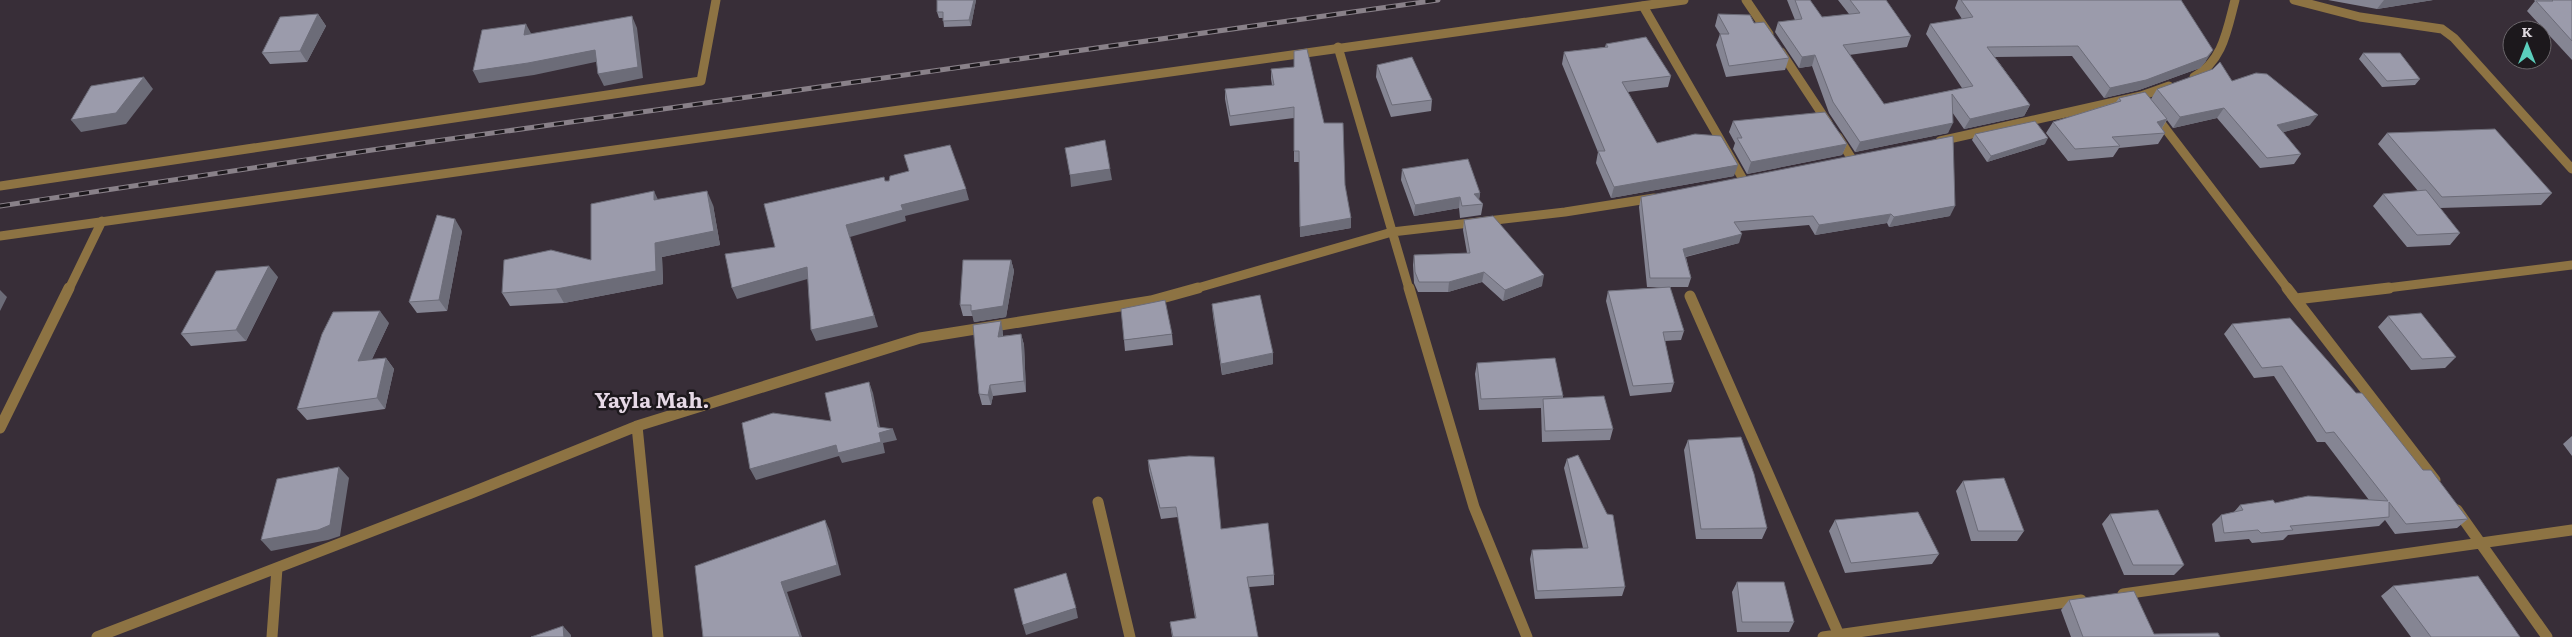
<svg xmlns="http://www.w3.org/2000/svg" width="2572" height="637" font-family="Literata,serif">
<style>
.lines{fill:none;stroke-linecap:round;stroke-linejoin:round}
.minor-far1{stroke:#8d7343;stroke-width:9}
.minor{stroke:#8d7343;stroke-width:11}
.tertiary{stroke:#8d7343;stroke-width:9}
.rail-casing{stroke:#898189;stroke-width:5}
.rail{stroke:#1c181c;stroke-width:3;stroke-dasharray:10;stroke-linecap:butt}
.wall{fill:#858593}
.shaded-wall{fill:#6c6c78}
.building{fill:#9b9bab;stroke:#6c6c78}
.labels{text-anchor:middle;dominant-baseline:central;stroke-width:5;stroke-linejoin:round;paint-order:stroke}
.district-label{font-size:21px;font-weight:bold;fill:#e6d9e6;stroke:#1c181c}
</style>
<rect width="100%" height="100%" fill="#382e38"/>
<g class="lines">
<path class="minor-far1" d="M1746,0L1769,34
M2294,0L2360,17L2442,29L2454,38L2572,169
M1643,6L1744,181
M1338,47L1409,289
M1781,52L1828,123
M2194,77C2223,61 2227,30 2235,0
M2155,115L2288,289
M1838,137L1852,159
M1940,141L2141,96L2169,86
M0,186L701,81L716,0
M69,289L102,221
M1194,289L1392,232L1565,212L1654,198
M2379,289L2572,265"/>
<path class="minor" d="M1409,288L1474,507L1527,637
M2287,288L2435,480
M1690,296L1839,635
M2296,299L2389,288
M637,426L658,637
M0,428L69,288
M1098,502L1130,637
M2457,510L2547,637
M2123,594L2572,530
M97,637L471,493L637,426L920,338L1151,301L1198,288
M272,637L277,568
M1823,637L2081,600"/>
<path class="tertiary" d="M0,236L1684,0"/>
<g class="rail-casing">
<path id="rail" d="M0,206L372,150L1438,0"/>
</g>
<use href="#rail" class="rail"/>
</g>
<path class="wall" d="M937,0H976L971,26L944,27L943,18H939L937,12Z
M1787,0H1810L1822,17L1849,14L1838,0H1886L1911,36L1907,47L1849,55L1884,104L1962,88L1926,34L1930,24L1962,19L1955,8L1958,0H2181L2206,61L2200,68L2139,90L2104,98L2072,56L1995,57L2030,105L2024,116L1964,129L1952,112L1948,133L1855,152L1829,113L1812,66L1799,68L1775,32L1778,22L1795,20Z
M2328,0H2433L2377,9Z
M2534,0H2572V60L2527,11L2535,1Z
M318,14L326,26L307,62L270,64L262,53Z
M1718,14L1754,23L1789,58L1785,70L1726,77L1716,45L1720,34L1715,26Z
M1606,44L1671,76L1668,87L1628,92L1657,143L1734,176L1611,198L1596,163L1598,152L1562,64L1564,52L1605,47Z
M2363,53L2420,79L2415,85L2382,87L2359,59Z
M1377,65L1432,100L1431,111L1391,117L1376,77Z
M1271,69L1324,123L1345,185L1351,228L1300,237L1299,162H1294V118L1230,126L1225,99V89L1272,85L1271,79Z
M2232,81L2310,125L2283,132L2301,154L2294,164L2260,168L2217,118L2173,128L2167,120L2162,128L2165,133L2158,144L2119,148L2113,157L2068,161L2046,133L2053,122L2116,102L2119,98L2151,99L2157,89Z
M1733,121L1847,144L1842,155L1747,174L1733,149L1735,143L1729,132Z
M2387,133L2552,193L2541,205L2440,208L2460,233L2450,245L2407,247L2373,206L2383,194L2418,191L2378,144Z
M1975,134L2045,144L1987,162L1972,140Z
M1402,169L1480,193L1479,200L1483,204L1481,215L1460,218L1459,208L1414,216L1401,180Z
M1641,197L1950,216L1889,227L1887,223L1815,235L1809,225L1740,231L1739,243L1686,257L1691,278L1688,287H1670L1684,331L1681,340L1665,341L1674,383L1671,392L1630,396L1606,301L1608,291L1668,287H1647L1639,207Z
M658,200L713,205L720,245L662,257L663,284L564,303L510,306L502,293L591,260Z
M1464,220L1542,286L1503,301L1482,282L1448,292H1418L1414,283L1413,265L1414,255L1467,253L1463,230Z
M462,231L447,311L417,313L409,302Z
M1011,260L1014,271L1006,317L974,322L973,316H963L960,305Z
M278,277L246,341L191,346L181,334Z
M1212,304L1273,353V364L1222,375L1213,316Z
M2388,316L2456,357L2445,368L2411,370L2378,327Z
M389,323L372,359L386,358L394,369L385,409L307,420L297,409Z
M2232,324L2423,470L2468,519L2457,528L2395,534L2385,520L2379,526L2288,535L2283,540L2252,543L2249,539L2215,542L2212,524L2221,515L2234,512L2240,505L2275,503L2369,500L2325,442H2317L2274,376L2254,378L2224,334Z
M1003,332V336L1021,334L1024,345L1026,392L993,396L991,405H982L979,394Z
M1172,334L1173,345L1125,351L1124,340Z
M1477,363L1563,396V398L1613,429L1610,440L1542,442L1541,408L1479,410L1475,374Z
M2572,436V456L2563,444Z
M1688,440L1767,528L1762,539H1696L1684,450Z
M1567,459L1607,514L1625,587L1622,596L1535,599L1530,559L1532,550L1583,548L1564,468Z
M1148,460L1221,529L1274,575V585L1249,587L1258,637H1172L1170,622L1195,618L1178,517L1161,519L1149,471Z
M1963,481L2024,531L2017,541H1971L1956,491Z
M2110,514L2184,565L2174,575H2124L2102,524Z
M1835,520L1939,554L1932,564L1845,573L1829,531Z
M1737,582L1794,622L1789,632H1737L1732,592Z
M2393,586L2520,637H2411L2381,596Z
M2069,600L2154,634L2220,637H2071L2061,610Z"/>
<path class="shaded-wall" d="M974,0H976L971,26L969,20Z
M2384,0H2433L2377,9Z
M318,14L326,26L307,62L300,51Z
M632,16L637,28L643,78L604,86L598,74Z
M526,24L532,35H524Z
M595,50L600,61L534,75L479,83L473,71Z
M2213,50L2206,61L2200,68L2139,90L2104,98L2110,88Z
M1815,55L1812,66L1799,68L1802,57Z
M144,77L153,89L126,124L81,132L71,120Z
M2030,105L2024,116L1964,129L1970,119Z
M2224,108L2217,118L2173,128L2180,117Z
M2318,115L2310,125L2270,136L2277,125Z
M2167,119L2160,131L2157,122Z
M1953,123L1948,133L1855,152L1860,142Z
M2048,138L2045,144L1987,162L1991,156Z
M1847,144L1842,155L1747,174L1751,162Z
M1738,165L1734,176L1611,198L1614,187Z
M1110,169L1112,180L1071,187L1070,175Z
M966,189L969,200L905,216L906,221L850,237L878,327L816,341L811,330L846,225L901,205Z
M654,191L660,204L654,200Z
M707,191L713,205L720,245L662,257L663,284L564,303L556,289L655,243Z
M1480,193L1478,205L1474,194Z
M1460,197L1459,208L1414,216L1415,205Z
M1955,206L1950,216L1889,227L1894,217Z
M1891,214L1887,223L1815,235L1819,225Z
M1351,218V228L1300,237V227Z
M455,219L462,231L447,311L439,300Z
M1742,234L1739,243L1680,258L1683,249Z
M1011,260L1014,271L1006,317L974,322L971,311Z
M269,266L278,277L246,341L236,330Z
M807,267L811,278L737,299L732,288Z
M1484,272L1482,282L1448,292L1449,282Z
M1544,275L1542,286L1503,301L1505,290Z
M0,290L7,297L0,311Z
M380,311L389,323L366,372L358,361Z
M1001,321L1003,332L1001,348L998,337Z
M1021,334L1024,345L1026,392L1024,381Z
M1273,353V364L1222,375L1221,364Z
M386,358L394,369L385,409L377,398Z
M869,382L873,393L881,432L893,429L897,440L883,443L885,453L842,463L839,456L756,480L750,469L878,427Z
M990,385L993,396L991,405L988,395Z
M339,467L349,478L340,536L328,540L271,551L261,540Z
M825,520L830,531L841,575L787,592L802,637H800L781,582Z
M1076,608L1078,618L1026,635L1023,625Z
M563,626L571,635V637H564Z"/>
<path class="building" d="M937,0H974L969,20L943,21V12H937Z
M1795,0H1810L1822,17L1860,13L1850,0H1886L1911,36L1843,45L1884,104L1973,86L1930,24L1973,17L1961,0H2181L2213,50L2207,57L2146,80L2110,88L2078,46L1987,47L2030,105L1970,119L1952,94L1953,123L1860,142L1833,102L1815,55L1802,57L1778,22L1802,19Z
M2552,0H2572V41L2536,1H2553Z
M318,14L300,51L262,53L280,17Z
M1718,14L1750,15L1754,23L1764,22L1789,58L1729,66L1720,34H1729Z
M632,16L638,67L598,74L595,50L528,63L473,71L482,30L526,24L524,35Z
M1646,37L1671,76L1622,82L1657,143L1695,134L1721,136L1738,165L1614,187L1598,151H1605L1564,52L1608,47L1606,44Z
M1307,49L1324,123H1343L1345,185L1351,218L1300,227L1299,151H1294V107L1230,116L1225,89L1274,85L1271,69L1294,67V51Z
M2363,53H2400L2420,79L2387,81Z
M1412,57L1432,100L1392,105L1377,65Z
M2220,62L2232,81L2256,73L2267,74L2318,115L2277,125L2301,154L2267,158L2224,108L2180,117L2157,89L2213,69Z
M144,77L116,113L71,120L91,86Z
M2145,92L2167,119L2157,122L2165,133L2112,137L2120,146L2075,149L2053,122L2121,101L2119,98Z
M1825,112L1847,144L1751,162L1737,138H1742L1733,121Z
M2035,121L2048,138L1991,156L1975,134Z
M2495,129L2552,193L2442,197L2387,133Z
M1953,136L1955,206L1894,217L1891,214L1819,225L1813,216L1734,222L1742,234L1683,249L1691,278H1650L1641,197Z
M1105,140L1110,169L1070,175L1065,148Z
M950,145L966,189L901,205L903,210L846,225L874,316L811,330L807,267L732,288L725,254L775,247L764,204L884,177L885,181H889L890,176L909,171L904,155Z
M1468,159L1480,193L1474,194L1483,204L1462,206L1460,197L1415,205L1402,169Z
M2426,190L2460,233L2417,235L2383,194Z
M654,191V200L707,191L714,231L655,243L656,271L556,289L502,293L504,260L551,250L591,260V204Z
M437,215L455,219L439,300L409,302Z
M1493,216L1544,275L1505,290L1484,272L1449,282H1419L1415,272L1414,255L1470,253L1464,220Z
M963,260H1011L1003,306L971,311V305H960Z
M269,266L236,330L181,334L216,271Z
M1670,287L1684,331L1663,332L1674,383L1633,386L1608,291Z
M1260,295L1273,353L1221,364L1212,304Z
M1165,300L1172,334L1124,340L1121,309Z
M380,311L358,361L386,358L377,398L297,409L322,334L333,312Z
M2421,313L2456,357L2422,359L2388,316Z
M2290,318L2356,393H2362L2423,470H2431L2468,519L2406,524L2389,502V517L2290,526L2293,530L2261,533L2258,530L2224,533L2221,515L2243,510L2240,505L2273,500L2275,503L2308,496L2388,501L2334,432L2326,433L2282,366L2262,368L2232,324Z
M1001,321L998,337L1021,334L1024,381L990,385L988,395L979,394L973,325Z
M1555,358L1563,396L1481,399L1477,363Z
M869,382L878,427L893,429L879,433L881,442L838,453L836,445L750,469L742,423L773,413L831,421L825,393Z
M1604,396L1613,429L1545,431L1543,399Z
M1741,437L1754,474L1767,528L1701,529L1688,440Z
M1578,455L1607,514L1613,515L1625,587L1537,591L1532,550L1588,548L1567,459Z
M1189,456L1214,457L1221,529L1268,523L1274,575L1247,577L1258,637H1173L1170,622L1196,618L1176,507L1160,508L1148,460Z
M339,467L330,525L318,530L261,540L277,479Z
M2004,478L2024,531H1978L1963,481Z
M2158,510L2184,565H2133L2110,514Z
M1918,512L1939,554L1851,563L1835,520Z
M825,520L837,565L781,582L800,637H703L695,566Z
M1066,573L1076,608L1023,625L1014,589Z
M2478,576L2520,637H2431L2393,586Z
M1737,582H1784L1794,622H1742Z
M2134,591L2154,634L2218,633L2220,637H2083L2069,600Z
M563,626L564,637H531Z"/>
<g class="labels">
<g class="district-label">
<text x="652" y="398">Yayla Mah.</text>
</g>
</g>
<g transform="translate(2527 45)"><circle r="24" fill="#1c181c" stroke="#6a656a"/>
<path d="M0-4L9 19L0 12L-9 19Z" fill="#5bcebc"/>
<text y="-8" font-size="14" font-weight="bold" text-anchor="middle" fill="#dfd9df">K</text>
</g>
</svg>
